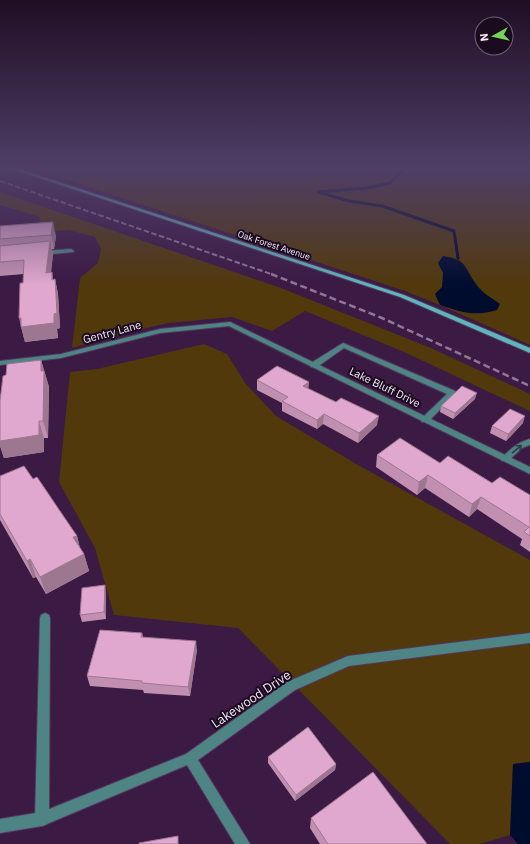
<svg xmlns="http://www.w3.org/2000/svg" width="530" height="844" font-family="'IBM Plex Sans',sans-serif">
<style>
.green{fill:#51390c}
.water{fill:#000c2e}
.lines{fill:none;stroke-linecap:round;stroke-linejoin:round}
.stream{stroke:#000c2e;stroke-width:3}
.lane-casing{stroke:#55375e;stroke-width:2}
.street-casing{stroke:#55375e;stroke-width:2}
.secondary-casing{stroke:#55375e;stroke-width:2}
.lane{fill:#4f8485;fill-rule:evenodd}
.street{fill:#4f8485;fill-rule:evenodd}
.secondary{fill:#5eb6ba;fill-rule:evenodd}
.rail-far1{stroke:#907797;stroke-width:2;stroke-dasharray:5.5 2.5;stroke-linecap:butt}
.rail{stroke:#907797;stroke-width:2.5;stroke-dasharray:7 3.5;stroke-linecap:butt}
.wall{fill:#c190b1}
.shaded-wall{fill:#9d7690}
.building{fill:#e0a8ce;stroke:#9d7690}
.oneway{stroke:#2f3c47}
.labels{text-anchor:middle;dominant-baseline:central;stroke-width:4;stroke-linejoin:round;paint-order:stroke}
.far-street-label{font-size:9px;fill:#f7e7fc;stroke:#1a0c1e}
.street-label{font-size:11px;fill:#f7e7fc;stroke:#1a0c1e}
.near-street-label{font-size:13px;fill:#f7e7fc;stroke:#1a0c1e}
</style>
<rect width="100%" height="100%" fill="#3b1a44"/>
<path class="green" d="M28,167H530V345L440,305L405,291Z
M0,192L281,288L431,348L530,394V411L404,352L305,311L272,331L232,317L168,323L118,335L72,348L80,278L98,263L101,249L95,237L69,230L39,232L40,217L0,205Z
M204,344L227,354L246,384L276,416L358,465L530,560V762L513,764L510,835L480,844H450L238,628L114,615L95,548L59,482L70,372L97,369Z"/>
<path class="water" d="M443,256C468,260 463,266 476,284C482,293 492,298 500,304L497,310C474,317 462,312 440,305L435,294L442,287L443,273L438,263Z
M530,762V844H518L510,835L513,764Z"/>
<g class="lines">
<path class="stream" d="M405,167L390,183L367,188L318,192L349,201L382,206L454,231L458,258"/>
<g class="lane-casing">
<path id="lane" d="M343,343L455,391L456,393L428,422H422L421,420L422,418L447,394L344,348L317,367H311L310,365L311,363Z
M530,439V445L522,448L508,461H502L501,459L502,457C511,449 518,442 530,439Z
M45,613L49,615L50,618L49,819L47,824L42,826L37,824L35,819L40,618L41,615Z"/>
</g>
<g class="street-casing">
<path id="street" d="M71,249L74,251L73,252L42,255L39,253L42,251Z
M230,322L530,467V474L229,326L160,333L61,358L0,365V361L61,354L160,329Z
M530,633V643L349,666L295,690L198,760L250,844H235L187,765L42,826L0,833V819L42,812L186,754L287,682L348,656Z"/>
</g>
<g class="secondary-casing">
<path id="secondary" d="M6,167H13L404,295L530,348V353L400,297Z"/>
</g>
<use href="#lane" class="lane"/>
<use href="#street" class="street"/>
<use href="#secondary" class="secondary"/>
<path class="rail-far1" d="M0,181L274,275"/>
<path class="rail" d="M271,274L382,318L530,386"/>
</g>
<path class="wall" d="M0,226L56,236L54,249H52L53,255L51,272H52L53,279H55L58,294L60,328L57,329L58,338L25,342L21,327L24,274L0,276Z
M41,360L49,387L48,438H44V452L4,458L0,446V401L6,375Z
M257,380L309,382L308,389L377,425L358,443L323,424L317,429L282,411V403L257,390Z
M475,399L453,419L440,412L441,406Z
M523,423L506,441L490,433L492,426Z
M377,455L440,463L492,483L530,495V552L520,545L522,539L477,509L469,517L425,488L417,495L376,467Z
M0,476L33,479L77,536L80,548L84,554L89,571L46,594L36,577L33,578L0,520Z
M106,592V619L82,622L80,615Z
M142,633L143,637L197,650L190,696L144,693L143,690L90,686L87,676Z
M268,757L336,764L335,770L295,801L268,763Z
M311,818L427,844H320L310,828Z"/>
<path class="shaded-wall" d="M53,222L56,236L54,249L51,235Z
M50,241L53,255L49,287L46,273Z
M55,279L58,294L60,328L57,329L58,338L25,342L19,318L54,314Z
M41,360L49,387L48,438L43,421L41,371Z
M309,382L308,391L303,386Z
M477,393L475,399L453,419L455,413Z
M324,414L323,424L317,429V420Z
M379,416L377,425L358,443L359,433Z
M525,416L523,423L506,441L508,434Z
M39,421L44,438V452L4,458L0,446V441Z
M428,475L425,488L417,495L419,482Z
M481,497L477,509L469,517L472,504Z
M77,536L81,553L73,537Z
M84,554L89,571L46,594L40,577Z
M30,559L36,577L33,578L27,561Z
M105,585L106,592V619L104,612Z
M196,641L197,650L190,696L188,687Z
M336,764L335,770L295,801L296,795Z"/>
<path class="building" d="M53,222L51,235L0,239V226Z
M50,241L46,273L52,272V280L55,279L57,313L54,314V323L21,327V318H19L20,283H23L24,260L0,262V246Z
M41,360V371H44L43,421H39V435L0,441V401L3,376L6,375L7,364Z
M277,366L309,382L303,386L336,402L341,398L379,416L359,433L324,414L317,420L282,401L288,397L257,380Z
M462,386L477,393L455,413L441,406Z
M510,409L525,416L508,434L492,426Z
M400,438L440,463L448,456L492,483L500,477L530,495V536L524,532L529,527L481,497L472,504L428,475L419,482L377,455Z
M24,466L33,479L37,477L62,514L77,536L73,537L84,554L40,577L30,559L27,561L0,514V476Z
M105,585L104,612L80,615L82,588Z
M100,630L142,633L141,637L196,641L188,687L142,683V681L87,676Z
M308,727L336,764L296,795L268,757Z
M373,772L427,844H328L311,818Z
M178,836V844H139V843Z"/>
<defs><path id="oneway-shaft" d="M-6 0H5M1.5-3L5.5 0L1.5 3" fill="none" stroke-width="1.6" stroke-linecap="round" stroke-linejoin="round"/></defs>
<use class="oneway" href="#oneway-shaft" transform="translate(517 449) rotate(-39)"/>
<linearGradient id="sky" x2="0" y2="1"><stop stop-color="#200e25"/><stop offset="0.59" stop-color="#4f3e67"/><stop offset="1" stop-color="#4f3e67" stop-opacity="0"/></linearGradient>
<rect width="530" height="285" fill="url(#sky)"/>
<g class="labels">
<g class="far-street-label">
<text transform="translate(274 245) rotate(18)">Oak Forest Avenue</text>
</g>
<g class="street-label">
<text transform="translate(112 332) rotate(-15)">Gentry Lane</text>
<text transform="translate(385 387) rotate(26)">Lake Bluff Drive</text>
</g>
<g class="near-street-label">
<text transform="translate(251 699) rotate(-34)">Lakewood Drive</text>
</g>
</g>
<g transform="translate(494 36) rotate(262)"><circle r="19" fill="#1a0c1e" stroke="#726477"/>
<path d="M0-3L7 15L0 10L-7 15Z" fill="#77d259"/>
<text y="-6" font-size="11" font-weight="bold" text-anchor="middle" fill="#f7e7fc">N</text>
</g>
</svg>
